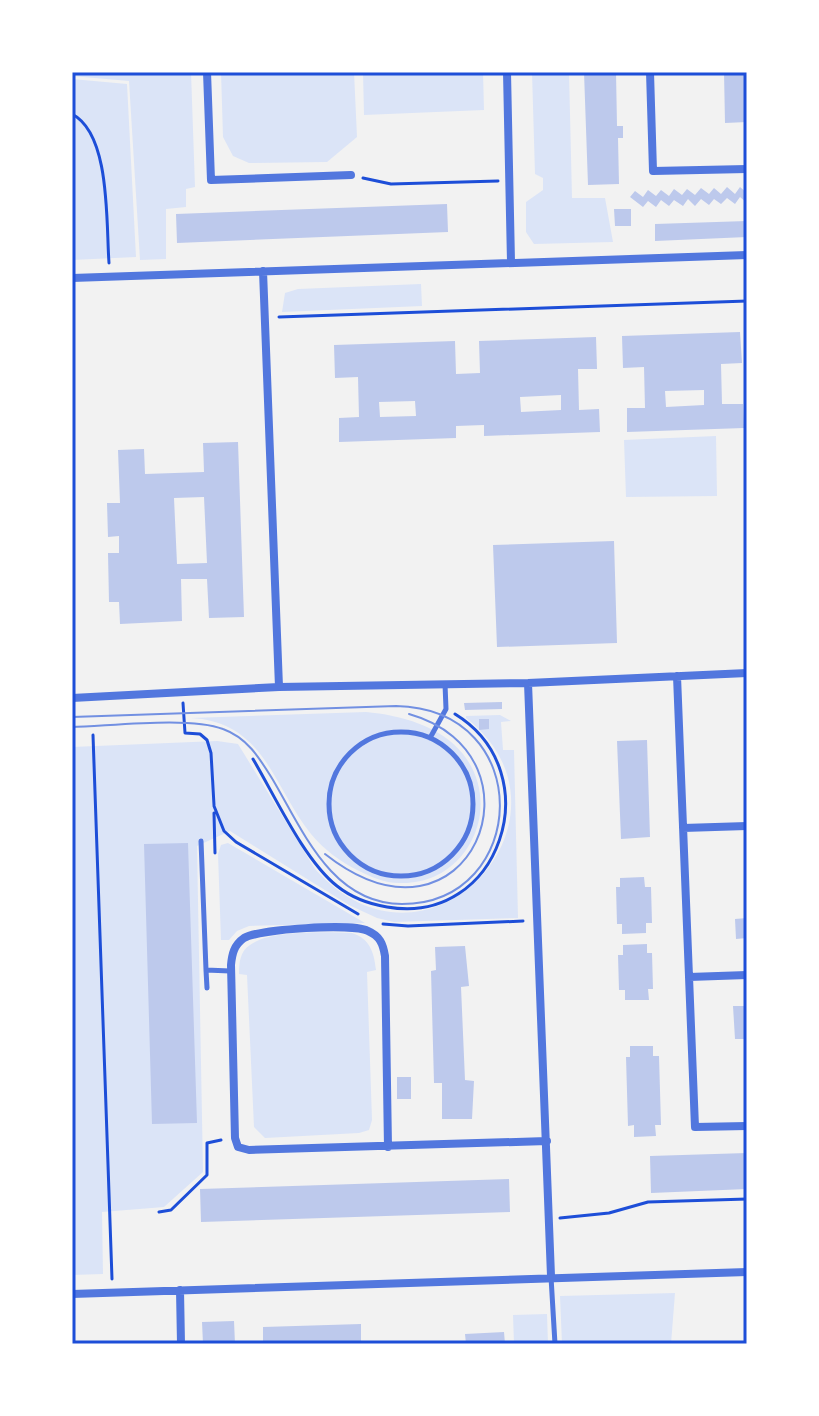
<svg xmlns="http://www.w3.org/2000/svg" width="819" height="1416" font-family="Lato,sans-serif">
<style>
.green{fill:#dbe4f7}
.building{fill:#bdc9ec;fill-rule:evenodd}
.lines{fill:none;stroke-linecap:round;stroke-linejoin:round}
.path{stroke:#1d4ed8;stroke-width:3}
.service{stroke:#5277de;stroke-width:5}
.minor{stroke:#5277de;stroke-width:8}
.tram{stroke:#7290e2;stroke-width:2}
.neatline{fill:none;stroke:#1d4ed8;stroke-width:3}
</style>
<rect width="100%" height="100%" fill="#f2f2f2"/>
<path class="green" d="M72,72H191L195,187L186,189V207L166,209V259L140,260L129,81L72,76Z
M221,72H354L357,137L327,162L249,163L233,156L223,137Z
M363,72H483L484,110L364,115Z
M532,72H569L572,198H605L613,242L534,244L526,232V202L543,190V178L535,174Z
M72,79L127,84L136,257L72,260Z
M421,284L422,306L282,312L285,293L298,289Z
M716,436L717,496L626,497L624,440Z
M366,712C400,715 441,726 463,754C505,807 467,886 399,883C384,883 372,877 359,871C341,862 324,850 311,834C273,787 265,722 191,718Z
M500,715L511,721L501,722L503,750H514L518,918L394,922L377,918L349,905L230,831L197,846L203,1172L164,1207L102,1212L103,1274L72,1275V747L217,741L238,744L315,869C429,996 591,815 466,718V716Z
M228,843L365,923L249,926L237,931L229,940H221L218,854L221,845Z
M352,933C370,939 374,952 376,970L367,972L372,1120L369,1130L359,1133L265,1138L254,1127L247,975L239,974C239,963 240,951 250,945C270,930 327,932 352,933Z
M675,1293L671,1344H562L560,1296Z
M547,1314L548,1344H514L513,1315Z"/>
<path class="building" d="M584,72H616L617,126H623V138H618L619,184L588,185Z
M724,72H747V122L725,123Z
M727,187L735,194L740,187L747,193V203L740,197L735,204L727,198L721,204L714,199L709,205L701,199L695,206L688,199L683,206L674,200L669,206L661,200L656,207L648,201L643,207L630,197L635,191L643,197L648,190L656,196L661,190L669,196L674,189L682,195L687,189L695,195L701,188L709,194L714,188L721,194Z
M447,204L448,232L177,243L176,214Z
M614,209H631V226H615Z
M747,221V237L655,241V224Z
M740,332L742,363L721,364L722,404H743L744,428L627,432V408H645L644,367L623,368L622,336ZM704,390V405L666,407L665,391Z
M596,337L597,369H578L579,410L599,409L600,432L484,436V425L456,426V438L339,442V418L359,417L358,377L335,378L334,345L455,341L456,374L480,373L479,341ZM561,395V410L521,412L520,397ZM415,401L416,416L380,417L379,402Z
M238,442L244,617L209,618L207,579H181L182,621L120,624L119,602H109L108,553H119V536L108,537L107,503H120L118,450L144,449L145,474L204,472L203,443ZM204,497L207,563L177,564L174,498Z
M614,541L617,643L497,647L493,545Z
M502,702V709L465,710L464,703Z
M479,719H489V729L479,730Z
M647,740L650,837L621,839L617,741Z
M188,843L197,1123L152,1124L144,844Z
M644,877L645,887H651L652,923H646V933L622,934V924H617L616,887H620V878Z
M747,918V938L736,939L735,919Z
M647,944V953H652L653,989H648L649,1000H625V990H619L618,955H623V945Z
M465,946L469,986L461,987L465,1080L474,1081L472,1119H442V1083H434L431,971L436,970L435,947Z
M733,1006H747V1039H735Z
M630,1046H653V1056H659L661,1125H655L656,1136L634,1137V1125L628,1126L626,1057H630Z
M397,1077H411V1099H397Z
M747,1153V1189L651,1193L650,1156Z
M509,1179L510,1212L201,1222L200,1189Z
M234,1321L235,1344H203L202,1322Z
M361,1324V1344H263V1327Z
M504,1332L505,1344H466L465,1334Z
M127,1341H150V1344H127Z"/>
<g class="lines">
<path class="path" d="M72,114C111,134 106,224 109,263
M363,178L391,184L498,181
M279,317L747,301
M183,703L185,733L200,734L207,740L211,753L214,805
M93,735L112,1279
M253,759C275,796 304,860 337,886C352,898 369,904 387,907C500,927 551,773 455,714
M214,806L224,831L236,842L358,914
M214,813L215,853
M383,924L408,926L523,921
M159,1212L171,1210L207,1175V1143L221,1140
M560,1218L609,1213L648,1202L747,1199"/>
<path class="service" d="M329 804a72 72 0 1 1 144 0a72 72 0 1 1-144 0Z
M430,738L446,709L445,684
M201,841L206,970L230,971
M206,970L207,988
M551,1277L555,1344"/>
<path class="minor" d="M207,72L211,180L351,175
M507,72L511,262
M650,72L653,171L747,169
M263,271L279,687
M72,278L747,255
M677,676L695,1127L747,1126
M528,683L551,1276
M72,698L279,687L528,683L747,673
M683,828L747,826
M689,977L747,975
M388,1147L385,956C383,944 380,936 368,931C353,923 259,929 244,938C234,945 232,954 231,965L235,1138L238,1147L249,1150L547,1141
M180,1290L181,1344
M72,1294L747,1272"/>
<path class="tram" d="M72,717L396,706C538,709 529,904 402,904C332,904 303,831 273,780C260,759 248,738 223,729C190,716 110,726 72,727
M325,854C470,968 554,755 409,714"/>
</g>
<rect width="819" height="1416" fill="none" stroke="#ffffff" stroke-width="148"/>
<rect x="74" y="74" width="671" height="1268" class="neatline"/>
</svg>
